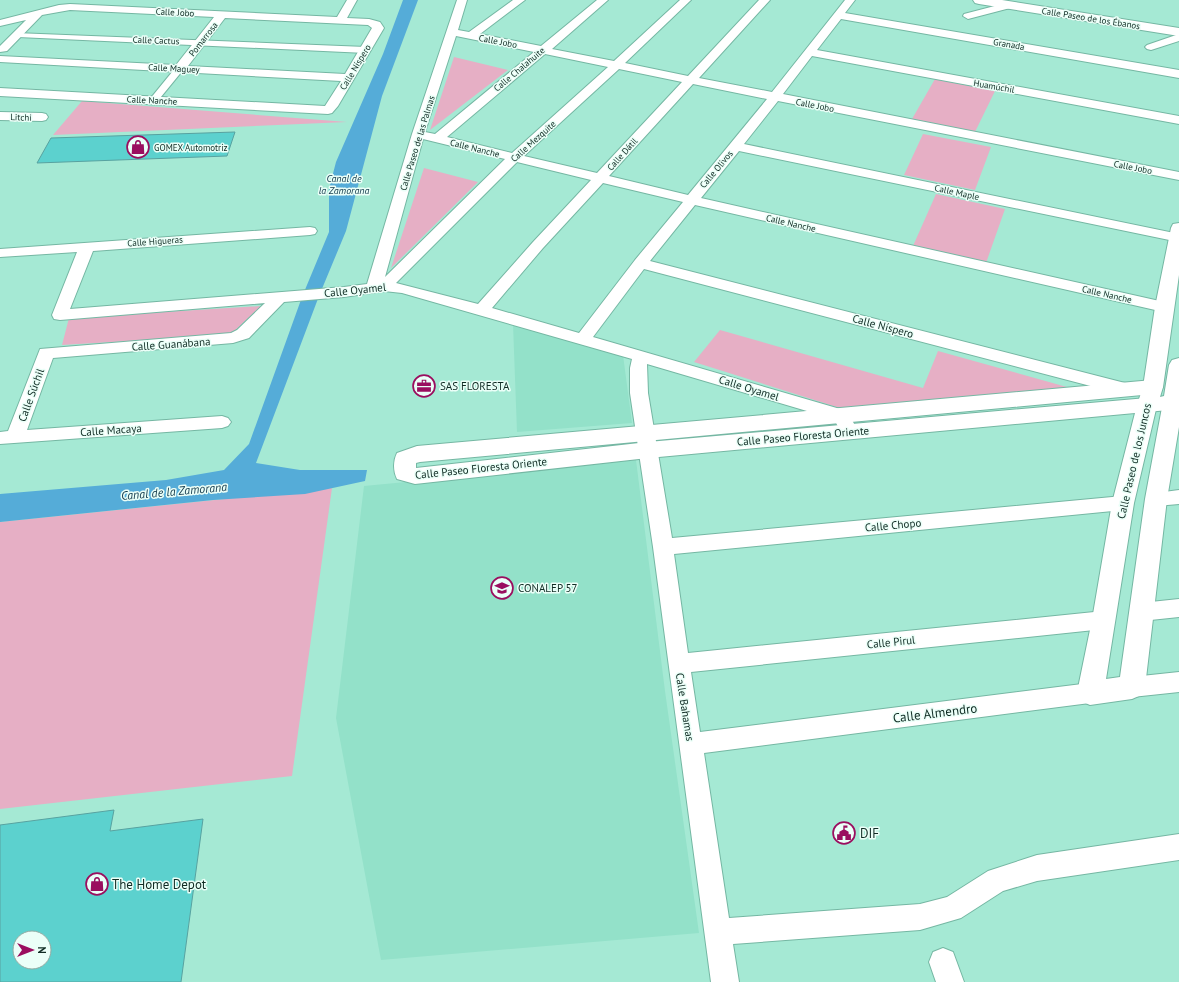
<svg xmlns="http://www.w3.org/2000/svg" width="1179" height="982" font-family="'PT Sans',sans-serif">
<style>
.built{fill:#93e1c9}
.green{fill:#e6afc5}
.water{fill:#55acd8}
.building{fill:#5cd1ce;stroke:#58a2a0;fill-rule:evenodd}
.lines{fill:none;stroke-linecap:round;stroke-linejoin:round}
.pedestrian-casing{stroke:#75b7a3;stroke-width:2}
.minor-casing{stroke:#75b7a3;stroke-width:2}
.tertiary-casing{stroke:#75b7a3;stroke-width:2}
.secondary-casing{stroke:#75b7a3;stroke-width:2}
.pedestrian{fill:#fff;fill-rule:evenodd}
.minor{fill:#fff;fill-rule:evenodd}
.tertiary{fill:#fff;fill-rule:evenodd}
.secondary{fill:#fff;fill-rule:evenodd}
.labels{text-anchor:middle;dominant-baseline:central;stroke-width:3;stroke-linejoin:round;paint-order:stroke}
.far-street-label{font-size:9px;fill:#102c24;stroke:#ebfff8}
.far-poi-label{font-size:9px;fill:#102c24;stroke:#ebfff8;text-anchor:start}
.far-water-label{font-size:10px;font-style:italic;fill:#133a4c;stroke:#ebfff8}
.street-label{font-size:11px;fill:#102c24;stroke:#ebfff8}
.poi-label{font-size:11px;fill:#102c24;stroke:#ebfff8;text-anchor:start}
.water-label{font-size:12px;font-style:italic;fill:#133a4c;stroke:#ebfff8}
.near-street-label{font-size:13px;fill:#102c24;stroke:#ebfff8}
.near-poi-label{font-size:13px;fill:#102c24;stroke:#ebfff8;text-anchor:start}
</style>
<rect width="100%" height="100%" fill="#a5e9d4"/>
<path class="built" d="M513,324L623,355L632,423L517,432Z
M636,460L665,691L699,933L381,960L336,718L364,486Z"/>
<path class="green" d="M454,57L508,70L430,130Z
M935,79L995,91L975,132L912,119Z
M82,101L347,122L53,135Z
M923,134L991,147L975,190L904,175Z
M424,168L478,182L391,268Z
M936,194L1005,209L986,263L913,246Z
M261,306L230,335L62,345L69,318Z
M720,330L923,388L938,351L1074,389L843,409L694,362Z
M332,488L292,776L0,809V522Z"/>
<path class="water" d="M403,0H418L382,96L346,231L319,296L256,463L300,470H367L365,481L305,494L213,500L0,522V494L166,480L224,470L249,444L302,297L329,232V189L336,162L383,54Z"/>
<path class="building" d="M235,132L227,156L37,163L51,138Z
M114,810L110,831L203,819L181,982H0V825ZM20,938H44V962H20Z"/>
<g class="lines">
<g class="pedestrian-casing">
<path id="pedestrian" d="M15,33L366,47L370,50L366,53L18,37H15L14,35Z
M180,65L183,66L184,68L183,70L156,103H150L148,101L150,99L177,66Z"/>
</g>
<g class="minor-casing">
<path id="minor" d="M347,0H357L347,18L369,19L380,22L384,28L338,106L332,113L328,114L0,96V88L325,106L341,81L0,62V56L176,65L214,17L70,10L42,15L7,51L0,52V46L26,20L0,26V20L59,5L70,4L337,17ZM225,18L368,25L372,28L345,74L188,66Z
M457,0H467L458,30L469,32L513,0H525L480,34L541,46L597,0H608L552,49L614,61L680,0H691L625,63L688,76L759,0H770L699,78L772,92L845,0H855L845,13L1179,70V78L841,19L817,50L1179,116V124L812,56L783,94L1179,172V180L778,101L744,144L1179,234V242L739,151L701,198L1164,302L1170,303L1172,307L1170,311L1164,312L695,205L650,261L1125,383L1131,385L1134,389L1131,393L1125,395L644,269L593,337L847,411L858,431L855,436L849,437L843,436L834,419L647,364L648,393L672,538L1123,496L1130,498L1133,503L1130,508L1123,510L674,554L688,653L1104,611L1112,614L1115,620L1112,626L1104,629L691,672L700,732L1090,683L1098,686L1101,693L1098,700L1090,703L704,753L729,918L920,904L947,897L988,871L1037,855L1179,834V860L1037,881L1003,891L961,918L920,930L733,944L739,982H711L653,547L630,393V368L632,359L402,293L384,291L344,297L284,302L249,338L233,343L53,358L27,430L222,416L228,418L231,422L228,426L222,428L0,444V432L8,431L40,349L231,333L237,330L265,303L60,320L54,319L52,315L77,252L0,257V249L310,227L315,228L317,231L315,234L310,235L93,251L70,309L344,287L367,284L412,134ZM456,36L534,52L435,134L425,132ZM545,54L608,67L512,153L447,137ZM619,69L682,82L597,173L524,156ZM693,84L767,99L688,195L609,176ZM423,139L505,159L385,277ZM517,162L591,180L533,242L478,304L396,283ZM603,183L683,202L635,260L579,333L492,308L543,248Z
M1010,2L1015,5L1014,7L968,19L963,16L964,14Z
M1179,34V41L1151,50L1147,49L1145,47L1147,45Z
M0,112L42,113L46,114L48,117L46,120L42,121L0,120Z
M1179,490V504L1156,506L1149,504L1146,499L1149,494Z
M1179,599V617L1141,621L1134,618L1130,612L1134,606L1141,603Z
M1179,672V692L1132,697L1124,694L1121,687L1124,680L1132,677Z
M943,948L953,952L964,982H936L929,962L933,952Z"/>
</g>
<g class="tertiary-casing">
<path id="tertiary" d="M1153,380L1160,382L1163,387L1160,392L1153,394L420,462L416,463V468L648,442L1147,398L1154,400L1157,405L1134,503L1106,679L1120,677L1145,499L1163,402L1166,397L1173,395L1179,397V427L1167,499L1145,687L1141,695L1132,699L1090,705L1081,701L1077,693L1092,620L1112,503L1135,413L648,458L415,484L397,479C393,471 393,461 397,453L417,446Z"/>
</g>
<g class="secondary-casing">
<path id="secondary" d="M973,0H1002L1179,28V36L979,4L975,3Z
M1179,223V275L1163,387L1160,397L1164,396L1169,365L1172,360L1179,358V409L1147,412L1140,410L1137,405L1143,387L1155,307L1171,228L1173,224Z"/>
</g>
<use href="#pedestrian" class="pedestrian"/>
<use href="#minor" class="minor"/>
<use href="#tertiary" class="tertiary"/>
<use href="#secondary" class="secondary"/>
</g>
<defs>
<g id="shop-ring" transform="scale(1.15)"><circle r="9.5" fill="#ebfff8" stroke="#9a0e5f" stroke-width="1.5"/><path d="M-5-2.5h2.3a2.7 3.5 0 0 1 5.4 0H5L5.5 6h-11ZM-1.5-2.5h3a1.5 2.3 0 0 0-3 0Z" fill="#9a0e5f"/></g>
<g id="office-ring" transform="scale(1.15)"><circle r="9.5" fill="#ebfff8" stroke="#9a0e5f" stroke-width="1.5"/><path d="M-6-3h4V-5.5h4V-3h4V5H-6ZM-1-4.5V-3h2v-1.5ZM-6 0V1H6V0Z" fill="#9a0e5f"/></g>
<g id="school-ring" transform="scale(1.15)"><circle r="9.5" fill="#ebfff8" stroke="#9a0e5f" stroke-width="1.5"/><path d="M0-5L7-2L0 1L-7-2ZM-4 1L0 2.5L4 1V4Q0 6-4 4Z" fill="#9a0e5f"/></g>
<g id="civic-ring" transform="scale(1.15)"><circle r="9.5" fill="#ebfff8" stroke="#9a0e5f" stroke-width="1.5"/><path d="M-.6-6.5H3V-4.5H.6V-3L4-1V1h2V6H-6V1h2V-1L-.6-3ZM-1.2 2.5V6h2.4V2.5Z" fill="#9a0e5f"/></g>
</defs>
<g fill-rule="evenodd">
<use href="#shop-ring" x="138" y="147"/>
<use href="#office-ring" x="424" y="386"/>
<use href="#school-ring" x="502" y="588"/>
<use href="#civic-ring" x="844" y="833"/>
<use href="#shop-ring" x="97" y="884"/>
</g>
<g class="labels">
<g class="far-street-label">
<text transform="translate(175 12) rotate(3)">Calle Jobo</text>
<text transform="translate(1091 18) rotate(9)">Calle Paseo de los Ébanos</text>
<text transform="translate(203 39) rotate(-52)">Pomarrosa</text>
<text transform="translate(156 40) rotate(2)">Calle Cactus</text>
<text transform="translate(498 41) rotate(11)">Calle Jobo</text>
<text transform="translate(1009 44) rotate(10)">Granada</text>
<text transform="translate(355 67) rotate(-59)">Calle Níspero</text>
<text transform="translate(174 68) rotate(3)">Calle Maguey</text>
<text transform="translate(519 69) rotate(-40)">Calle Chalahuite</text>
<text transform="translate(994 86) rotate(10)">Huamúchil</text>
<text transform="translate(152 100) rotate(3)">Calle Nanche</text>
<text transform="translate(815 105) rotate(11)">Calle Jobo</text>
<text transform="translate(21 117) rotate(2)">Litchi</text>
<text transform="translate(533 141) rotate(-42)">Calle Mezquite</text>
<text transform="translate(417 143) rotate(-73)">Calle Paseo de las Palmas</text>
<text transform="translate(475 148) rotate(14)">Calle Nanche</text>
<text transform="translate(622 154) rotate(-48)">Calle Dátil</text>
<text transform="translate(1133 167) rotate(11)">Calle Jobo</text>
<text transform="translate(716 169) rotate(-50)">Calle Olivos</text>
<text transform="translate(957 192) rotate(12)">Calle Maple</text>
<text transform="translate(791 223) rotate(13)">Calle Nanche</text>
<text transform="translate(155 241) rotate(-4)">Calle Higueras</text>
<text transform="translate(1107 294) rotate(13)">Calle Nanche</text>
</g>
<g class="far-poi-label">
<text x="154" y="147">GOMEX Automotriz</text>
</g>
<g class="far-water-label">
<text x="344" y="178">Canal de<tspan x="344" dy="12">la Zamorana</tspan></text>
</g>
<g class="street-label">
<text transform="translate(355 290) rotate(-6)">Calle Oyamel</text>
<text transform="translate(883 326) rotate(15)">Calle Níspero</text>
<text transform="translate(171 344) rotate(-4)">Calle Guanábana</text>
<text transform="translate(749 388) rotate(17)">Calle Oyamel</text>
<text transform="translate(31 395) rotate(-70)">Calle Súchil</text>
<text transform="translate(111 430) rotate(-4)">Calle Macaya</text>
<text transform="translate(803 436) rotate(-5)">Calle Paseo Floresta Oriente</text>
<text transform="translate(1134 461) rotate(-77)">Calle Paseo de los Juncos</text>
<text transform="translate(481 468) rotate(-6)">Calle Paseo Floresta Oriente</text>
<text transform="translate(893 525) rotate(-5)">Calle Chopo</text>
<text transform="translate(891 642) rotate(-6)">Calle Pirul</text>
<text transform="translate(685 707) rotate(81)">Calle Bahamas</text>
</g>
<g class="poi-label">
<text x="440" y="386">SAS FLORESTA</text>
<text x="518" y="588">CONALEP 57</text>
</g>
<g class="water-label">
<text transform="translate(174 491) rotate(-5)">Canal de la Zamorana</text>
</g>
<g class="near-street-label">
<text transform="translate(935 713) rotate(-7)">Calle Almendro</text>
</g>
<g class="near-poi-label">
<text x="860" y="833">DIF</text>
<text x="112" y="884">The Home Depot</text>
</g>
</g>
<g transform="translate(32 950) rotate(90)"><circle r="19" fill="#ebfff8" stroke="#93aba3"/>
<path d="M0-3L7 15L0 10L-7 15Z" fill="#9a0e5f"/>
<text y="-6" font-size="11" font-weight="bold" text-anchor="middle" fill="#102c24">N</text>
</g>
</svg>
